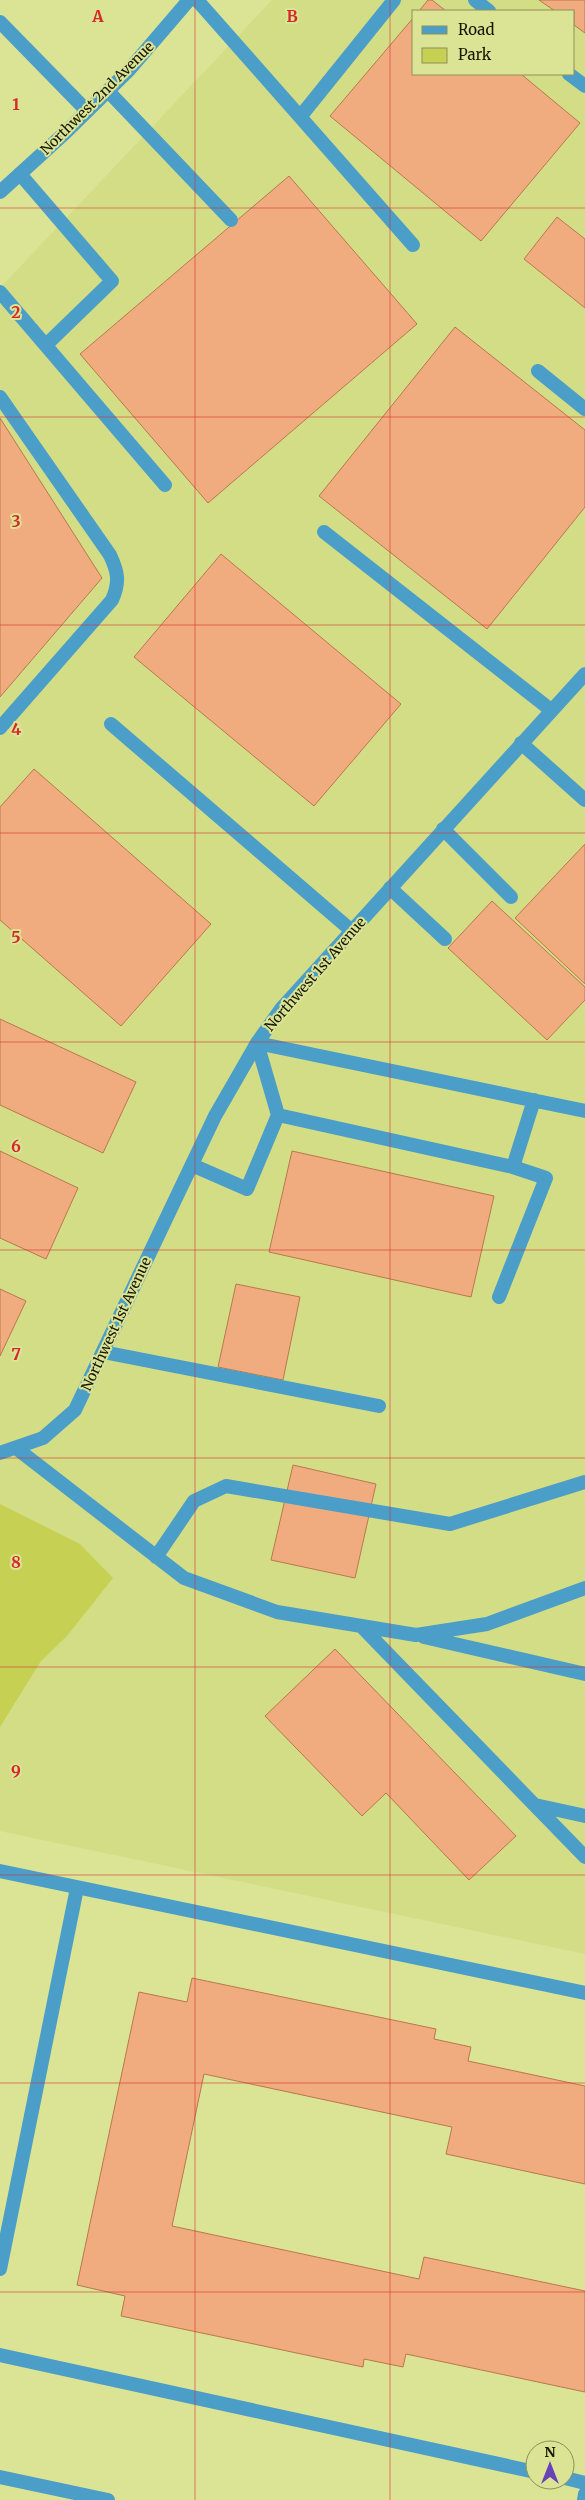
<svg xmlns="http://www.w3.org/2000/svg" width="585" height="2500" font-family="Merriweather,serif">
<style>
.built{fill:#d3dd86;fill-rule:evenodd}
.green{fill:#c6d153}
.building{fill:#f0ac7f;stroke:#b9784d}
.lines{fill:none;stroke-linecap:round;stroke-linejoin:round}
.service{stroke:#4b9ec8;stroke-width:14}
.minor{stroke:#4b9ec8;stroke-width:14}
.tertiary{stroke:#4b9ec8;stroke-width:14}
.grid{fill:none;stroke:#d62828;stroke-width:1;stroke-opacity:0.55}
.labels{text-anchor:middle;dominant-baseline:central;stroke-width:4;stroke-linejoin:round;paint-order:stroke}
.street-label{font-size:14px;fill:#151700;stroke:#dbe395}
.grid-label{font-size:16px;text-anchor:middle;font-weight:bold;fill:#d62828;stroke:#dbe395;stroke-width:4;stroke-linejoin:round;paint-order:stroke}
</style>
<rect width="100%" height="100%" fill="#dbe395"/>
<path class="built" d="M272,0H585V1954L0,1831V288ZM414,11H574V74H414Z"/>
<path class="green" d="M0,1504L80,1544L113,1578L67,1636L41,1661L0,1727Z"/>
<path class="building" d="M428,0H432L446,11H419Z
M539,0H585V33L574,25V11H555Z
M414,17V74H521L580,123L481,241L330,116Z
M289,176L417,324L208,503L80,354Z
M557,217L585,239V308L524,259Z
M455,327L585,430V507L487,629L319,496Z
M0,418L102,578L0,697Z
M221,554L401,704L314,806L134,657Z
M34,769L211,924L121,1026L0,920V807Z
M585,844V984L515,918Z
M492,901L585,987V1000L547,1040L448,948Z
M0,1019L136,1082L103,1153L0,1105Z
M0,1151L78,1188L46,1259L0,1238Z
M292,1151L494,1196L471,1297L269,1252Z
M236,1284L300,1297L283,1380L218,1367Z
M0,1289L26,1301L0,1356Z
M293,1465L376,1484L355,1578L271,1560Z
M335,1649L516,1836L469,1880L386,1793L362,1816L265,1716Z
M192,1978L436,2029L434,2039L471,2047L468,2061L585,2086V2184L446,2154L452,2127L204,2074L172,2226L419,2279L424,2257L585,2291V2392L406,2354L403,2367L364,2359L363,2367L121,2316L125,2296L77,2285L139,1992L187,2002Z"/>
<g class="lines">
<path class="service" d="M197,0L413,245
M475,0L489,11
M0,22L87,111
M569,74L585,86
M108,91L231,220
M300,117L394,0
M20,174L112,281L46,345
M0,292L165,485
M538,371L585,409
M0,397L110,555C118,572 120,582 112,600L0,728
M324,532L551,710
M111,724L352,931
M521,743L585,800
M443,829L511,897
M390,888L445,939
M192,1165L247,1189L278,1115
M513,1167L278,1115L257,1043L585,1111
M499,1297L546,1178L513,1167L534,1100
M103,1352L379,1406
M16,1448L184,1578L277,1612L416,1635L487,1624L585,1588
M156,1557L194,1501L226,1486L450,1524L585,1482
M361,1626L585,1857
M424,1637L585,1674
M535,1805L585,1816
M0,1871L585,1993
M0,2269L77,1888
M0,2355L535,2472
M0,2477L108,2500
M565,2478L585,2483
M584,2500L585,2494"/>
<path class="minor" d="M0,1453L43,1438L75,1410L215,1116L257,1043L281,1009L585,674"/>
<path class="tertiary" d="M0,192L66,132L129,70L189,0"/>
</g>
<path class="grid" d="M195,0V2500M390,0V2500M0,208H585M0,417H585M0,625H585M0,833H585M0,1042H585M0,1250H585M0,1458H585M0,1667H585M0,1875H585M0,2083H585M0,2292H585"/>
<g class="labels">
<g class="street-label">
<text transform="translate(97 98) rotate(-45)">Northwest 2nd Avenue</text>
<text transform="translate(315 974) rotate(-49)">Northwest 1st Avenue</text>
<text transform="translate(116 1324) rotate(-65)">Northwest 1st Avenue</text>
</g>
</g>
<g class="grid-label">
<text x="98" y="22">A</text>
<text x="292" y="22">B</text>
<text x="16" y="110">1</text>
<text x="16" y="318">2</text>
<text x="16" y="527">3</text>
<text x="16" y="735">4</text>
<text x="16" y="943">5</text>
<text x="16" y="1152">6</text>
<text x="16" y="1360">7</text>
<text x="16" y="1568">8</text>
<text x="16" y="1777">9</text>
</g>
<rect x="412" y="10" width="162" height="65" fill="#dbe395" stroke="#8c9159"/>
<rect x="422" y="26" width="25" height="8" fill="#4b9ec8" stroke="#8c9159"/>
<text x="458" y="35" font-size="15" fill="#151700">Road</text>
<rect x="422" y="48" width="25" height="15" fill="#c6d153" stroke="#8c9159"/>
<text x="458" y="60" font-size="15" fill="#151700">Park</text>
<g transform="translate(550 2465)"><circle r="24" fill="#dbe395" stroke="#8c9159"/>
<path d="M0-4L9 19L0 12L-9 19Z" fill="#6942ba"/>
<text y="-8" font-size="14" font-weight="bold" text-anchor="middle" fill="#151700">N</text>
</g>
</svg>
